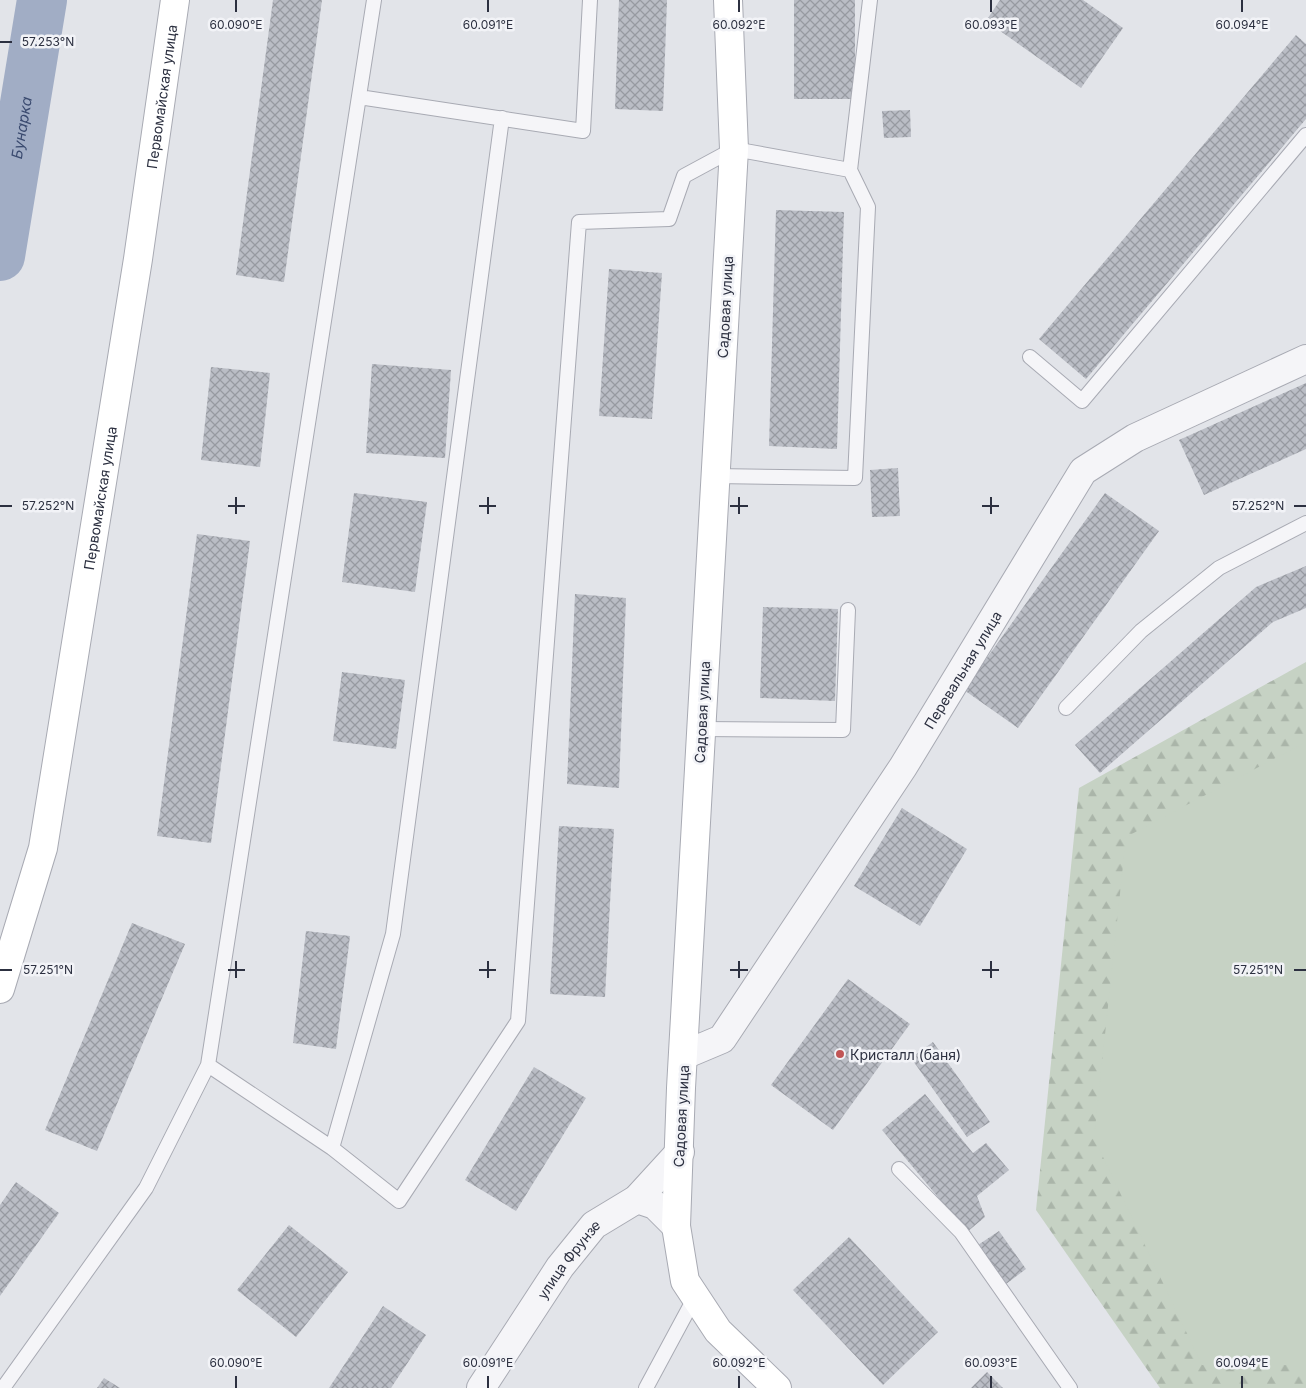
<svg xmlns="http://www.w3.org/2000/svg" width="1306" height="1388" font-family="Inter,sans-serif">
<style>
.forest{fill:url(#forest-firs)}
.park{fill:#c6d2c4}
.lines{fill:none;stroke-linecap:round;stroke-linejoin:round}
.river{stroke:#a1adc5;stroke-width:50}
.building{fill:url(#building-cross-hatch)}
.lane-casing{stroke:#a8aab3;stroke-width:16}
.street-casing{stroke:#a8aab3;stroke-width:30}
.secondary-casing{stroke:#a8aab3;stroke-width:30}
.lane{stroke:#f5f5f8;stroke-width:14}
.street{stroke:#f5f5f8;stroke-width:28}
.secondary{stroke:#fff;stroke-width:28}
.ticks{fill:none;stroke:#2c3040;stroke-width:2}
.poi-dot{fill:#c15555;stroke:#f2f3f7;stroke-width:2}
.labels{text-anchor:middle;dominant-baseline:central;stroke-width:5;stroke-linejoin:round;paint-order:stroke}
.street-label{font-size:14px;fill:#2c3040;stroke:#f2f3f7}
.poi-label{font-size:14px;fill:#2c3040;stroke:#f2f3f7;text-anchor:start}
.water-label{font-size:15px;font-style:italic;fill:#3a4a6f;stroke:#f2f3f7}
.ticks-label{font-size:12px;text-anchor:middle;fill:#2c3040;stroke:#f2f3f7;stroke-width:5;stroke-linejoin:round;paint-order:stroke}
</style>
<defs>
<pattern id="forest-firs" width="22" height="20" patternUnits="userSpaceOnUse" patternTransform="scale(1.25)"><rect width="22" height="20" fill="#c6d2c4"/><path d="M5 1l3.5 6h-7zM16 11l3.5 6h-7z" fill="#aab5a9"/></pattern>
<pattern id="building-cross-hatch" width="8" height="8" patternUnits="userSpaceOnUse" patternTransform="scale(1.25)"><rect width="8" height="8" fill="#babdc5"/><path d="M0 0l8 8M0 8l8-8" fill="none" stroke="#979aa1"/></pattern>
</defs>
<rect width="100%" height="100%" fill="#e2e4e9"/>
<path class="forest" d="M1306,662V1388H1160L1036,1210L1079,788Z"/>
<path class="park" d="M1306,742V1365H1202L1094,1138L1126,837Z"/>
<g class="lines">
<path class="river" id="s1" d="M0,256L42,0"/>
</g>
<path class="building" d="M273,0H322L284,282L236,275Z
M619,0H667L663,111L615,109Z
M794,0H855V99H794Z
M1000,0H1083L1123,28L1081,88L986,21Z
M1296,35L1306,44V119L1086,379L1039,339Z
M910,110L911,137L884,138L882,111Z
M776,210L844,212L837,449L769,446Z
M609,269L662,273L652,419L599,416Z
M372,364L451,370L445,458L366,453Z
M211,367L270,373L260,467L201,460Z
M1306,383V449L1204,495L1179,440Z
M898,468L900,516L872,517L870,470Z
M354,493L427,502L415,592L342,582Z
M1105,493L1159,531L1018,728L964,690Z
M197,534L250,541L211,843L157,836Z
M1306,566V608L1273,622L1100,773L1075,745L1256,587Z
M575,594L626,598L619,788L567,784Z
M763,607L838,609L835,701L760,698Z
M342,672L405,680L396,749L333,741Z
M902,808L967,849L920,926L854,886Z
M559,826L614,829L605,997L550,994Z
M132,923L185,944L97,1151L45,1130Z
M306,931L350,936L336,1049L293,1043Z
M848,979L910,1024L833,1130L771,1085Z
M933,1042L990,1122L967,1137L911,1058Z
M534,1067L586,1098L516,1211L465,1180Z
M925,1094L973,1153L986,1143L1009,1170L977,1196L985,1217L967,1232L882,1130Z
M16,1182L59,1213L0,1296V1205Z
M289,1225L348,1272L296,1337L237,1290Z
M999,1231L1026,1269L1006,1284L978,1245Z
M849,1237L938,1332L883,1385L793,1290Z
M383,1306L426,1335L391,1388H329Z
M987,1372L1003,1388H971Z
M104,1378L120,1388H97Z"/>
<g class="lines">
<g class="lane-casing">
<path id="lane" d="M359,97L583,131L590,0
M850,170L870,0
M1030,357L1082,401L1306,135
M1066,708L1141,631L1219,568L1306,523
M701,729L843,730L848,610
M208,1065L332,1148L393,934L502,118
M332,1148L399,1201L518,1021L579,222L669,219L684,176L734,149L850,170L868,207L855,478L715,476
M899,1169L961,1232L1070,1388
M3,1388L146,1188L208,1065L374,0
M646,1388L695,1297"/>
</g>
<g class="street-casing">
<g id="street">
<path id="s2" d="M684,1055L722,1039L903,767L1083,471L1135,438L1306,359"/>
<path d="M637,1199L655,1205L676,1226"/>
<path id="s3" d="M481,1388L560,1267L594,1225L637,1199L680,1152"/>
</g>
</g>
<g class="secondary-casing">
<g id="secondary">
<path d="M728,0L734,149L681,1088L676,1226L685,1281L718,1331L777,1388"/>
<path id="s4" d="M0,989L43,848L138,259L175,0"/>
</g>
</g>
<use href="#lane" class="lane"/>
<use href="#street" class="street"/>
<use href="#secondary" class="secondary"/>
</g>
<path class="ticks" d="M236,0V12M488,0V12M739,0V12M991,0V12M1242,0V12M0,42H12M236,497V514M488,497V514M739,497V514M991,497V514M0,506H12M228,506H245M479,506H496M730,506H748M982,506H999M1294,506H1306M236,961V978M488,961V978M739,961V978M991,961V978M0,970H12M228,970H245M479,970H496M730,970H748M982,970H999M1294,970H1306M236,1376V1388M488,1376V1388M739,1376V1388M991,1376V1388M1242,1376V1388"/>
<circle class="poi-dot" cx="840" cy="1054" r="5"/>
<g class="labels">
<g class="street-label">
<text stroke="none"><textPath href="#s4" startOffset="908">Первомайская улица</textPath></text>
<text transform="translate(725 307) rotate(-87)">Садовая улица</text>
<text stroke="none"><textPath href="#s4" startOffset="502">Первомайская улица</textPath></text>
<text stroke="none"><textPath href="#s2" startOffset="482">Перевальная улица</textPath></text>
<text transform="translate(702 712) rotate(-87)">Садовая улица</text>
<text transform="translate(681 1116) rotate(-87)">Садовая улица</text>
<text stroke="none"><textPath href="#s3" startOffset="156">улица Фрунзе</textPath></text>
</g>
<g class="poi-label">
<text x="850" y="1054">Кристалл (баня)</text>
</g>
<g class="water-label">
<text stroke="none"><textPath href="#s1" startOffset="130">Бунарка</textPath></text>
</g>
</g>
<g class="ticks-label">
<text x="236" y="29">60.090°E</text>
<text x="488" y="29">60.091°E</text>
<text x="739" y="29">60.092°E</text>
<text x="991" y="29">60.093°E</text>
<text x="1242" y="29">60.094°E</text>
<text x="48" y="46">57.253°N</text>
<text x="48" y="510">57.252°N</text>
<text x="1258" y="510">57.252°N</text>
<text x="48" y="974">57.251°N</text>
<text x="1258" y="974">57.251°N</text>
<text x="236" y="1367">60.090°E</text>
<text x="488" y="1367">60.091°E</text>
<text x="739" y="1367">60.092°E</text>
<text x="991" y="1367">60.093°E</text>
<text x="1242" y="1367">60.094°E</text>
</g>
</svg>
